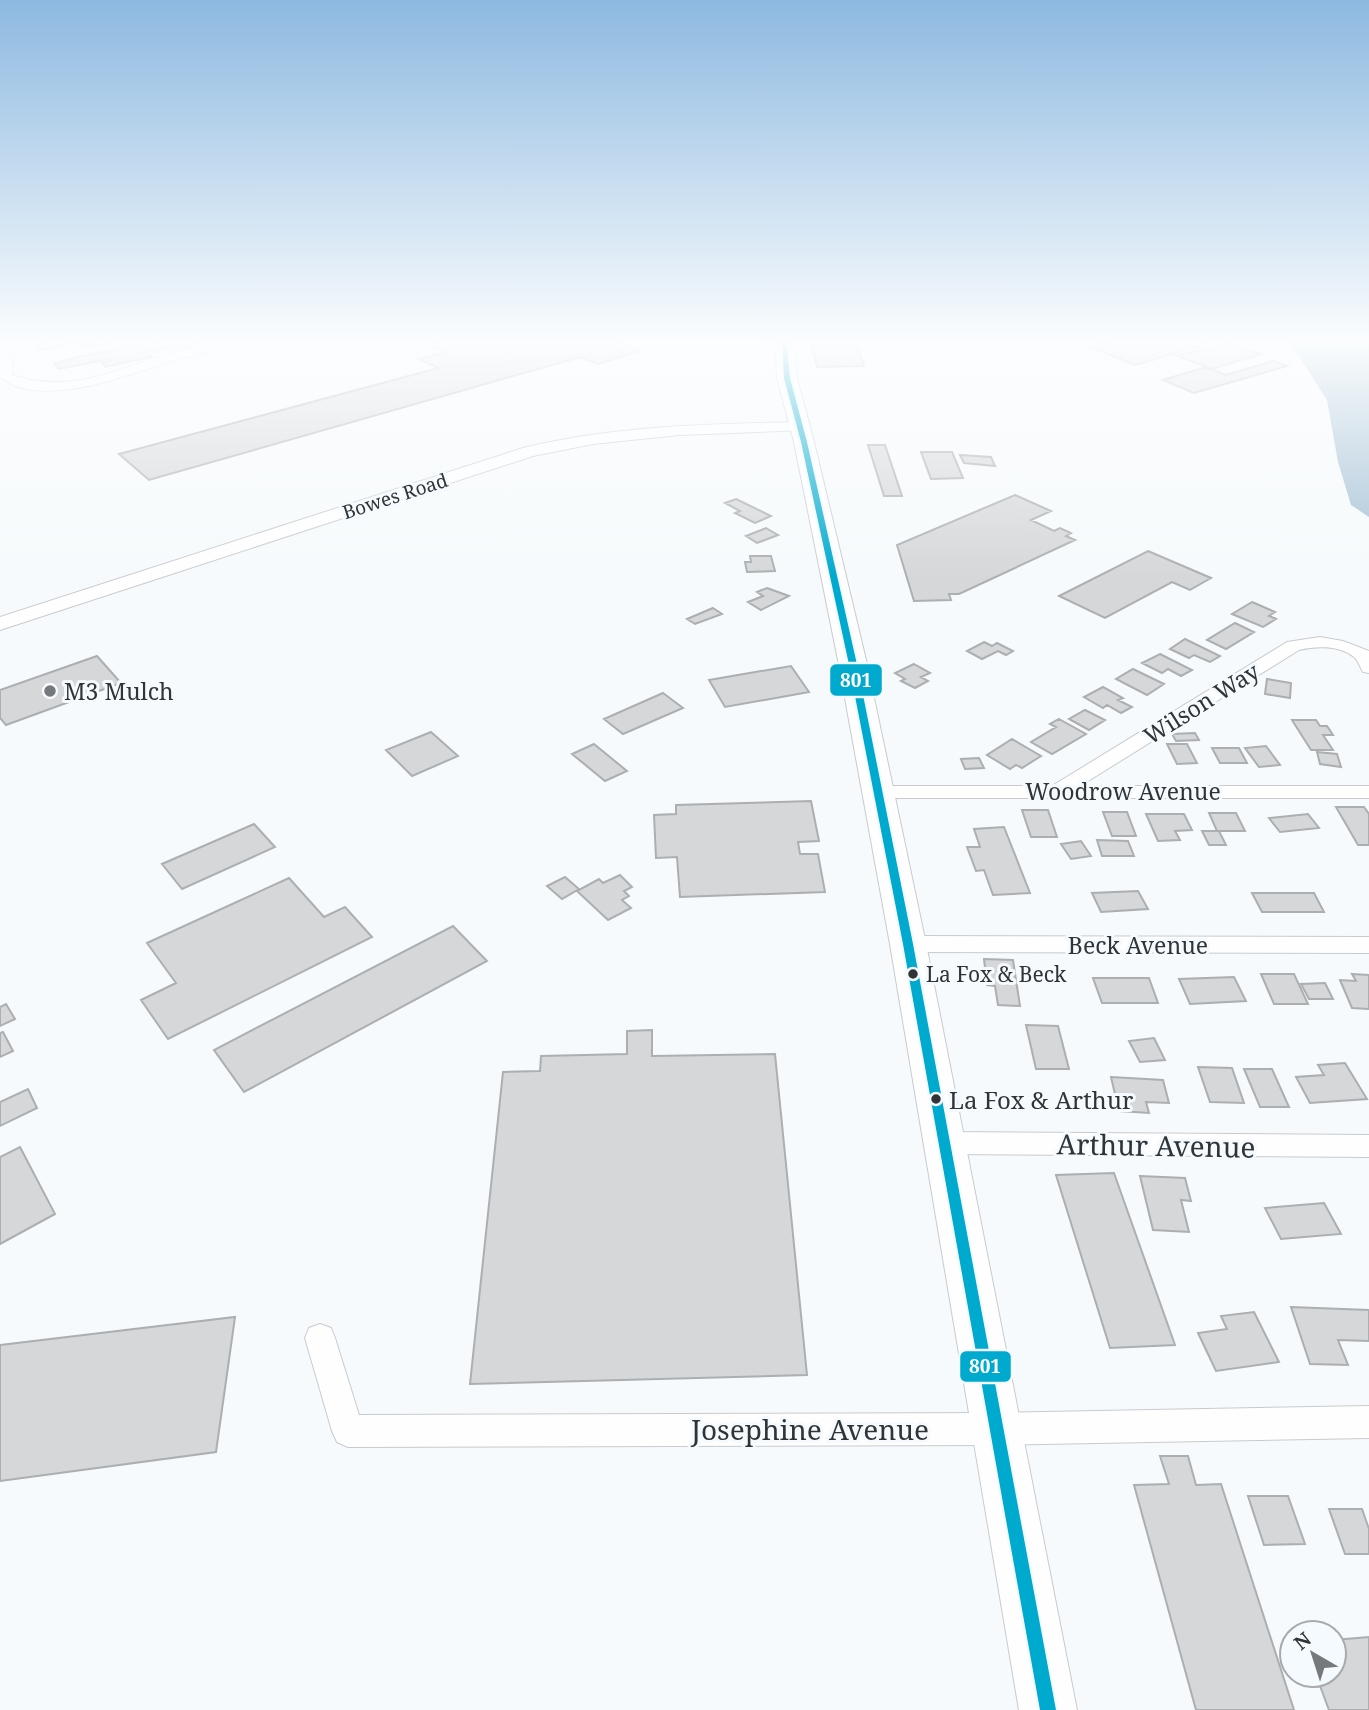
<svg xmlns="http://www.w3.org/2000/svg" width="1369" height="1710" font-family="'Noto Serif',serif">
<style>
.water{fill:#a6c1d5}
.building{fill:#d5d7d9;stroke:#acafb1;stroke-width:2}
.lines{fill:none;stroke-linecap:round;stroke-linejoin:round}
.minor-casing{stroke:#c8cbcd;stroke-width:2}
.tertiary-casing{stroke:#c8cbcd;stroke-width:2}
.primary-casing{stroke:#c8cbcd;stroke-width:2}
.minor{fill:#fefeff;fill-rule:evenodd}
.tertiary{fill:#fefeff;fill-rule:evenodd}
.primary{fill:#fefeff;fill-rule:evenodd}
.bus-1-casing{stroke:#f5fafe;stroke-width:5}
.bus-1{fill:#00a9ce;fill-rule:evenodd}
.poi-dot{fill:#76797c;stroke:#f5fafe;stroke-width:2.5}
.bus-dot{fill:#313437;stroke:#f5fafe;stroke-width:2.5}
.labels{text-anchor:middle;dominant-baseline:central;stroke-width:6;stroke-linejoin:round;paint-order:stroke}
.far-street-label{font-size:19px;fill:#313437;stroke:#f5fafe}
.bus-label{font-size:21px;fill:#313437;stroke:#f5fafe;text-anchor:start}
.poi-label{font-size:23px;fill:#313437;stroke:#f5fafe;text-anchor:start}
.street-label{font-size:23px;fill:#313437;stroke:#f5fafe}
.near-bus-label{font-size:24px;fill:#313437;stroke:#f5fafe;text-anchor:start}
.near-street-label{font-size:28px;fill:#313437;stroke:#f5fafe}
.line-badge{stroke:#f5fafe;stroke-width:2.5}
.badge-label{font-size:19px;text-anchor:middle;font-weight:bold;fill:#fff}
</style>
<rect width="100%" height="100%" fill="#f7fafc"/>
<path class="water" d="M1288,339H1369V517L1351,505L1338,462L1327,400Z"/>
<path class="building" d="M68,339H131L84,348L81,345L89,344L87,341L39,350L34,345Z
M176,339H211L185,348L182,344L147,352L152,357L105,367L102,363L111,361L109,359L59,369L54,363L139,343L142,346Z
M447,339H612L639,351L598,364L580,357L149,480L119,454L438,368L419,359L445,352L427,344Z
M810,339H855L864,366L817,367Z
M1121,339H1224L1135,365L1090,347Z
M1229,343L1261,354L1212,369L1177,356Z
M1273,361L1287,366L1194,393L1163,380L1206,367L1226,375Z
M868,445H885L902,496H884Z
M921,452H952L963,478L931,479Z
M960,455L991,457L995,466L964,463Z
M1015,495L1051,511L1031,520L1054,531L1060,528L1071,533L1066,536L1075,540L959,594H949L951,600L914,601L897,545Z
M736,499L771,516L755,523L735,513L740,511L725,503Z
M766,528L778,535L757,543L746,536Z
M1148,551L1211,578L1190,590L1172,582L1105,618L1059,596Z
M750,556H771L775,571L747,572L745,562H751Z
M767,588L789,596L761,610L748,602L763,596L757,592Z
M1252,602L1275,612L1269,616L1276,619L1263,627L1232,614Z
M713,608L722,614L695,624L687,619Z
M1235,623L1254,632L1226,649L1207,640Z
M1185,639L1220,656L1210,662L1194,655L1189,658L1170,649Z
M984,642L992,646L997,643L1013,651L1006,655L998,651L982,659L967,651Z
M1160,654L1192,670L1181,676L1168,669L1162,673L1142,663Z
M97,656L121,683L6,725L0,718V690Z
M914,664L930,673L921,677L928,681L915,688L901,681L905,679L895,673Z
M791,666L809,692L725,707L709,680Z
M1133,669L1164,684L1147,695L1116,679Z
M1267,679L1291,683L1290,698L1265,694Z
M1103,687L1123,698L1118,700L1132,707L1121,713L1107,705L1103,708L1084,697Z
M663,693L683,708L623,734L604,719Z
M1085,710L1105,720L1089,730L1069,719Z
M1059,719L1086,734L1052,754L1031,742L1056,727L1050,724Z
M1292,720H1316L1320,726H1327L1333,735H1323L1333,750H1311Z
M431,732L458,756L412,776L386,750Z
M1195,733L1199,740L1176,741L1172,734Z
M1012,739L1041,756L1022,768L1016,765L1010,769L987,755Z
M594,744L627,771L605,781L572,754Z
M1167,744H1187L1197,763L1177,764Z
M1266,746L1280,765L1259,767L1245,748Z
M1212,748H1239L1247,763H1220Z
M1317,752L1337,754L1341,767L1320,764Z
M979,758L984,768L965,769L961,759Z
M811,801L819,841L798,842L800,854H818L825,892L680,897L677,857L656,858L654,815L676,814V805Z
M1336,807H1364L1369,814V845H1358Z
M1022,810H1048L1057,837H1031Z
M1103,812H1127L1136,836H1112Z
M1209,813H1236L1245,831H1217Z
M1146,814H1184L1192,830L1175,831L1180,840L1158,841Z
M1308,814L1319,828L1280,832L1269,818Z
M254,824L275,847L182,889L162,864Z
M1004,827L1030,893L993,895L984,870L976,871L967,847H980L974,829Z
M1202,831H1219L1226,845H1209Z
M1097,840L1128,841L1134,856H1102Z
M1081,841L1091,856L1071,859L1061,844Z
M620,875L632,887L624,891L629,896L622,900L631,908L608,920L577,891L599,879L603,883Z
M565,877L579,889L562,899L547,886Z
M289,878L324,917L345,907L372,937L168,1039L141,1000L176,983L147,943Z
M1138,891L1148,909L1101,912L1092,893Z
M1252,893H1314L1324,912H1262Z
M453,926L487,961L244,1092L214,1050Z
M984,959L1013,960L1020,1006L998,1005L995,986L987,985Z
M1261,974H1294L1308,1004H1274Z
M1352,974L1369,975V1009L1352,1008L1340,980L1356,981Z
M1234,977L1246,1001L1190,1004L1179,979Z
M1093,978H1149L1158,1003H1102Z
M1325,983L1333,999H1309L1301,984Z
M6,1004L15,1019L0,1026V1007Z
M1026,1025L1058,1026L1069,1069H1036Z
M652,1030V1056L775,1054L807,1375L470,1384L503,1072L540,1071L541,1056L627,1054V1031Z
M3,1032L13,1051L0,1057V1033Z
M1154,1038L1165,1060L1140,1062L1129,1041Z
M1345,1063L1367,1099L1310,1103L1296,1077L1324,1075L1318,1065Z
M1198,1067L1232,1068L1244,1103L1210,1102Z
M1244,1069H1272L1289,1107H1260Z
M1111,1077L1163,1080L1169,1103L1146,1102L1149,1113L1119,1111Z
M28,1089L37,1108L0,1126V1102Z
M20,1147L55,1214L0,1244V1157Z
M1114,1173L1175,1345L1110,1348L1056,1175Z
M1140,1176L1185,1178L1191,1201L1181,1200L1189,1232L1153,1230Z
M1324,1203L1341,1234L1281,1239L1265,1208Z
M1291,1307L1369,1310V1341L1338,1340L1348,1365L1310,1364Z
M1254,1312L1279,1362L1216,1371L1198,1333L1227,1329L1221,1316Z
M235,1317L216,1452L0,1481V1345Z
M1160,1456H1188L1196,1485L1221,1484L1294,1710H1196L1134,1485L1169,1484Z
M1248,1496H1288L1305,1544L1264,1545Z
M1329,1509H1362L1369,1529V1554H1345Z
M1369,1637V1710H1329L1316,1675H1334V1640Z"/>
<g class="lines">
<g class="minor-casing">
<path id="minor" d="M251,339H273L267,342C241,348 213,350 187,357C139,369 45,413 0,377V346L13,356L12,375C70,394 111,371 166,355C194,347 223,344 251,339Z
M1320,637L1343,641L1369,651V673L1363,672C1360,667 1358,660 1354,657C1340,645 1316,646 1299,650L1080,786H1369V798H878L871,796L868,792L871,788L878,786H1052L1287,642Z
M908,936L1369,937V953L908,952L900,950L897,944L900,938Z
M944,1132L1369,1135V1157L944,1154L935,1151L931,1143L935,1135Z
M320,1324L331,1328L335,1338L359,1415L995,1413L1369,1406V1438L995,1445L348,1447L337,1442L332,1431L305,1338L309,1328Z"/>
</g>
<g class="tertiary-casing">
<path id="tertiary" d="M800,422L806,424L808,427L806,430L679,435L593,444L533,456L0,630V617L523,448C614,426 707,424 800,422Z"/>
</g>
<g class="primary-casing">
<path id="primary" d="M775,339H793L797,378L814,442L866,660L926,944L1077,1710H1019L890,944L838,660L794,442L777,378Z"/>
</g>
<use href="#minor" class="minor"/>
<use href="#tertiary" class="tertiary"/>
<use href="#primary" class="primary"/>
<g class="bus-1-casing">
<path id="bus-1" d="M782,339H786L790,378L807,442L856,660L913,944L1056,1710H1040L903,944L848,660L801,442L784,378Z"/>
</g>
<use href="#bus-1" class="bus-1"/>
</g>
<linearGradient id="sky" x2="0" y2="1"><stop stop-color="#8db9e0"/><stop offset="0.59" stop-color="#fbfdfe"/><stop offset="1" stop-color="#fbfdfe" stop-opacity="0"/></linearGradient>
<rect width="1369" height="578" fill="url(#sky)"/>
<circle class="poi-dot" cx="50" cy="691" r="7"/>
<g class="bus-dot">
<circle cx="913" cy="974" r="6"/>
<circle cx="936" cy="1099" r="6"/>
</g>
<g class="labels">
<g class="far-street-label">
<text transform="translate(395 496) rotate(-18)">Bowes Road</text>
</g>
<g class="bus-label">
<text x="926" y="974">La Fox &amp; Beck</text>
</g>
<g class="poi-label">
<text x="64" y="691">M3 Mulch</text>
</g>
<g class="street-label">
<text transform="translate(1201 703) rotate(-32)">Wilson Way</text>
<text x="1123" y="791">Woodrow Avenue</text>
<text x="1138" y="945">Beck Avenue</text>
</g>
<g class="near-bus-label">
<text x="949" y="1099">La Fox &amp; Arthur</text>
</g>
<g class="near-street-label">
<text transform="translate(1156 1145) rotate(1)">Arthur Avenue</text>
<text x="810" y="1429">Josephine Avenue</text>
</g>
</g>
<g class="line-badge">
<rect x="829" y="663" width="54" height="34" rx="7" fill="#00a9ce"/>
<rect x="959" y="1350" width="53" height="33" rx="7" fill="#00a9ce"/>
</g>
<g class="badge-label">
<text x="856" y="687">801</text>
<text x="985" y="1373">801</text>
</g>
<g transform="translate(1313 1654) rotate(321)"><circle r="33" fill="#f5fafe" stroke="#a7abae" stroke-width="2"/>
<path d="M0-5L12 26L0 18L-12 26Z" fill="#76797c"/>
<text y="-10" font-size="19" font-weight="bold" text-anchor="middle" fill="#313437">N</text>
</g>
</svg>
